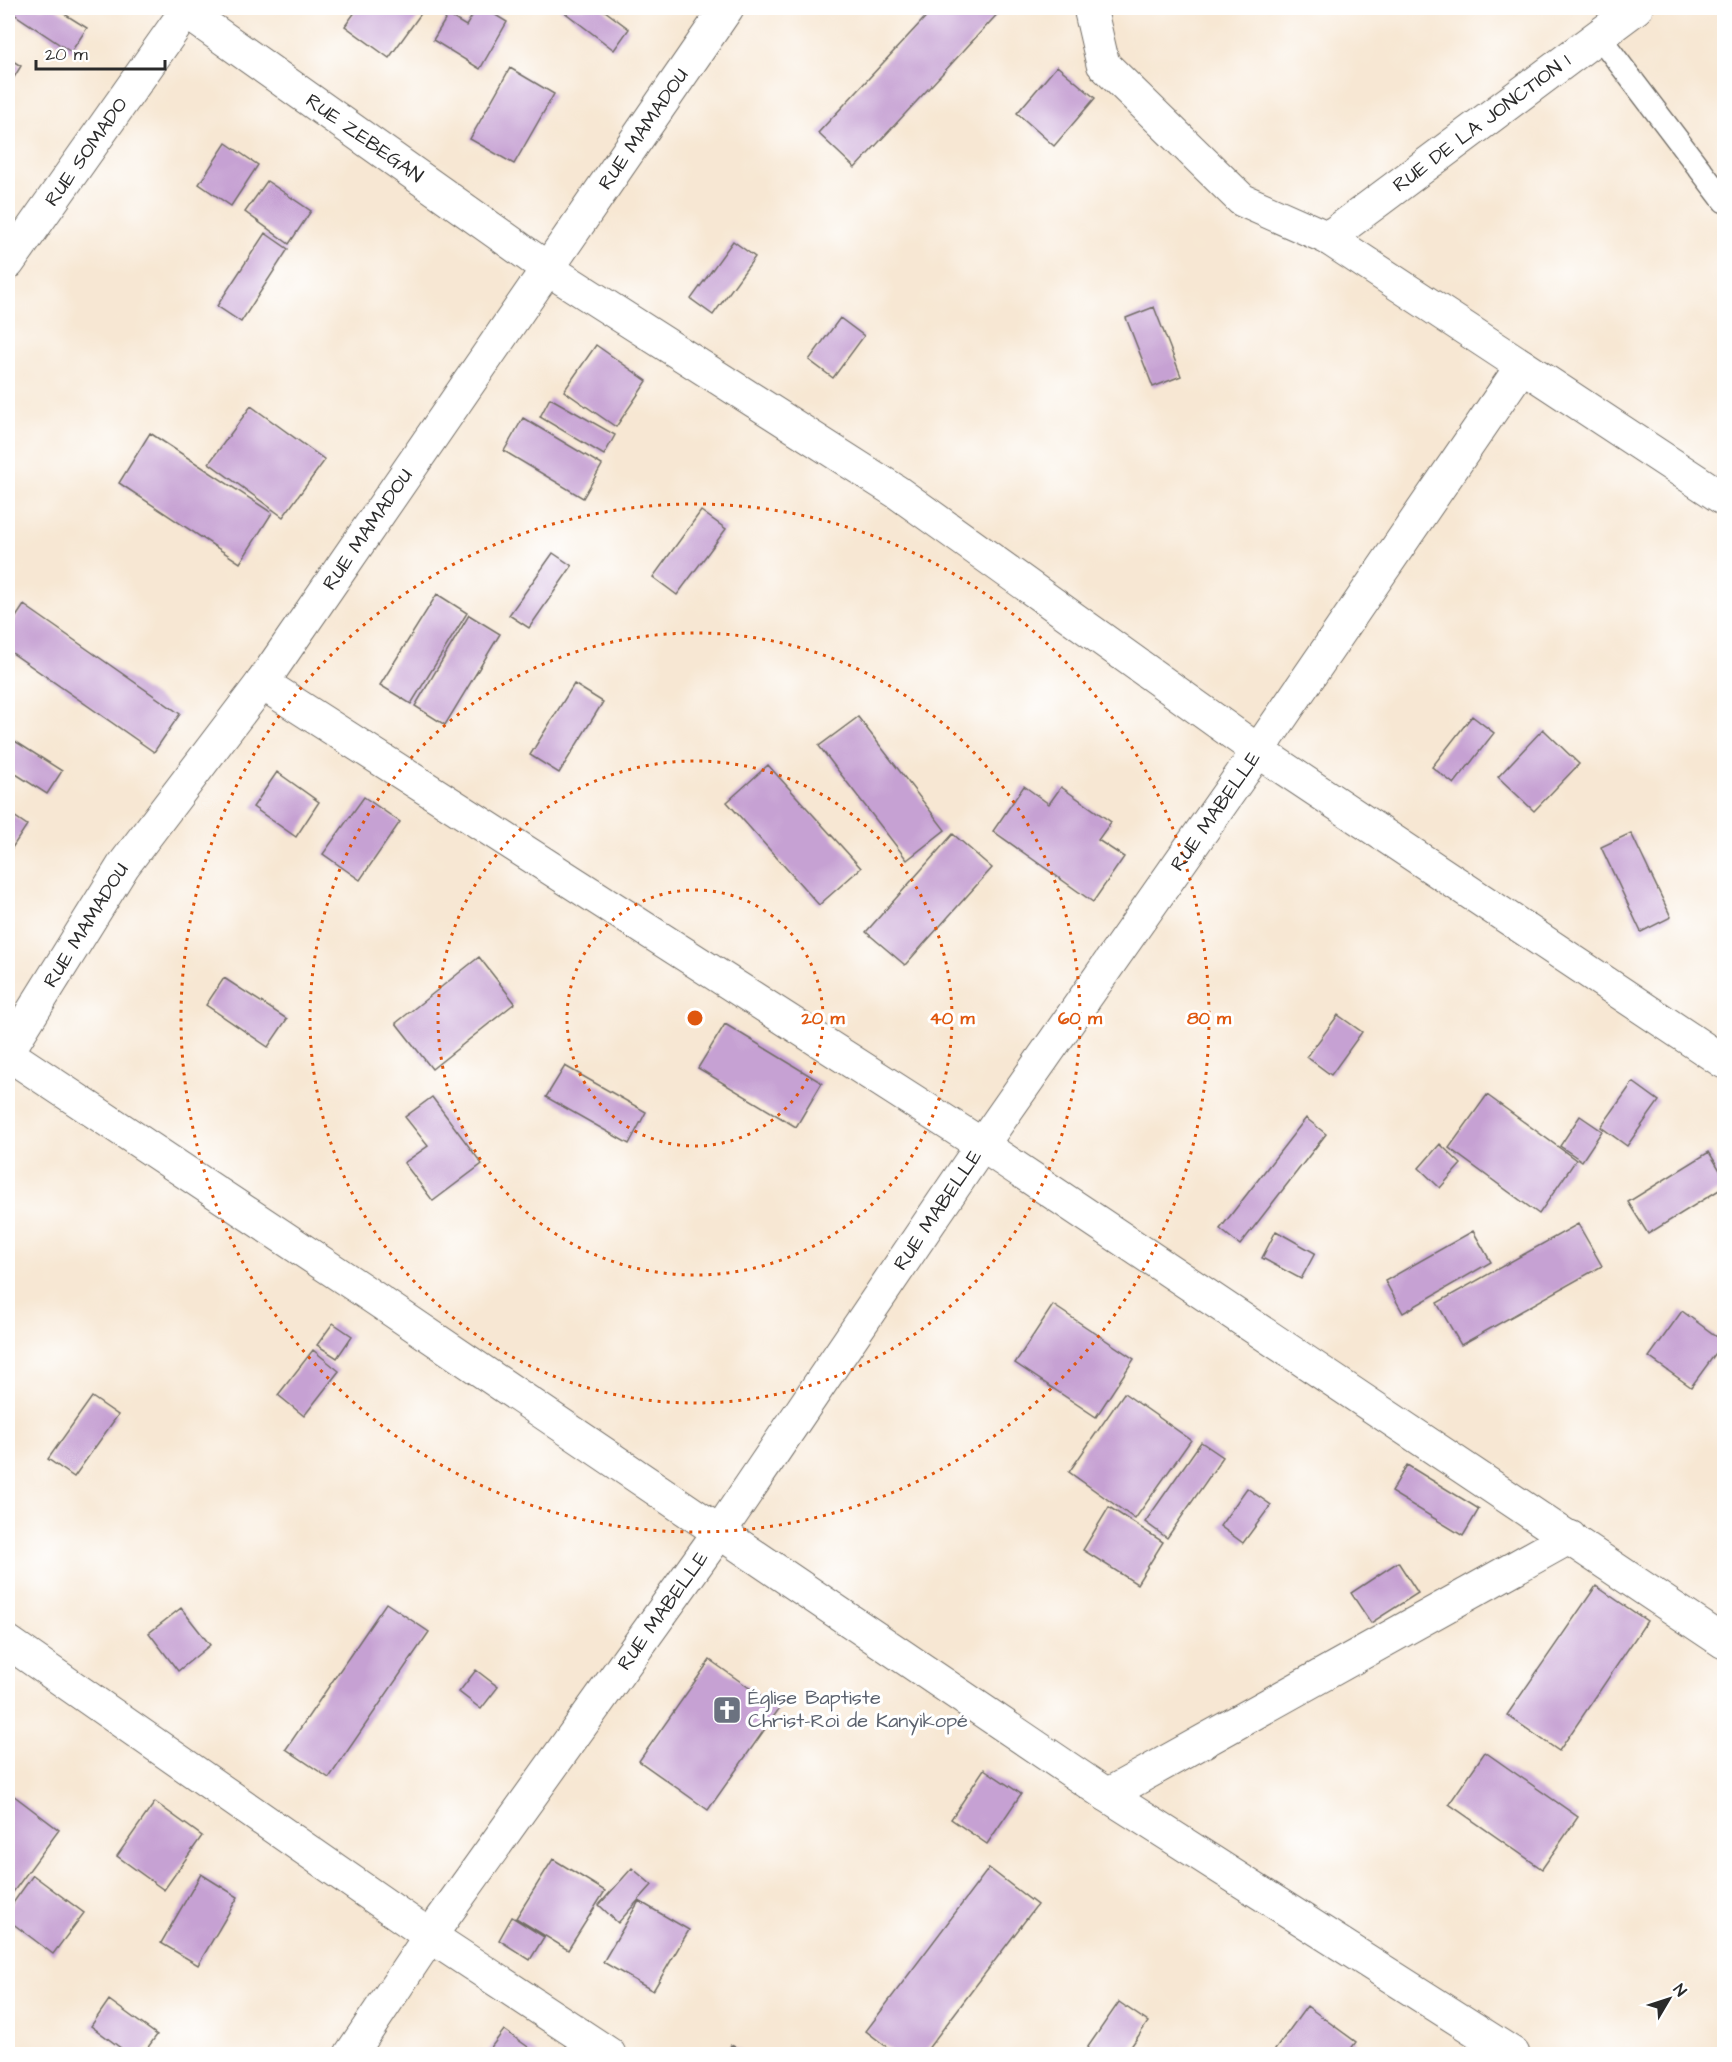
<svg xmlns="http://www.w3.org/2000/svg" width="1732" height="2062" font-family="'Architects Daughter',sans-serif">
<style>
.building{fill:#c6a1d3}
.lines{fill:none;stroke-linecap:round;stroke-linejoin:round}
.service-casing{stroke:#726d66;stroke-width:25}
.minor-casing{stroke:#726d66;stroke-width:35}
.service{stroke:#fff;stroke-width:22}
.minor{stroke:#fff;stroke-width:33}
.ring{fill:none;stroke:#df570e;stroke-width:3;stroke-dasharray:3 6}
.labels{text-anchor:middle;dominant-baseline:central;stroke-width:6;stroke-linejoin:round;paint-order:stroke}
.street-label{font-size:20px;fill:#2b2b2b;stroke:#fff}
.worship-label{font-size:20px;fill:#5b616d;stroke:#fff;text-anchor:start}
.centre{fill:#df570e;stroke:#fff;stroke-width:3}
.ring-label{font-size:18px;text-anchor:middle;font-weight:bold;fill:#df570e;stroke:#fff;stroke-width:6;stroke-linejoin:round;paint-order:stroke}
</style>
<rect width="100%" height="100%" fill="#fff"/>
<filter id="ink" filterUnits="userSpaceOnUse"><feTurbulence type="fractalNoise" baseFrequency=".0167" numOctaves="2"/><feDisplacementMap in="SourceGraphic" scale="12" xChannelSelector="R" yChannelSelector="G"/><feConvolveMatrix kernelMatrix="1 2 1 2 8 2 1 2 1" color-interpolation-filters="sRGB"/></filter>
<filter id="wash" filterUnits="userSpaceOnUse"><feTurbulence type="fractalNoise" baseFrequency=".008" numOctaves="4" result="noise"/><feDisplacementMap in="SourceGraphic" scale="24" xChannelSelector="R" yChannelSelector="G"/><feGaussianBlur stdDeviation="1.35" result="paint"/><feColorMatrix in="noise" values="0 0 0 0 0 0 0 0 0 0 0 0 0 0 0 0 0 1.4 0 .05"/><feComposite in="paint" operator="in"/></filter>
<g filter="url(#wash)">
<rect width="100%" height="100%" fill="#f7e7d3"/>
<g id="blocks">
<path class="building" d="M8,8H55L87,28L71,52L8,10Z
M358,8H425L389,58L345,26Z
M477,8H484L507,22L480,69L433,40L448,15L466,26Z
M559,8H601L629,29L614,50Z
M934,8H1003L855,168L818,133Z
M8,58L21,66L8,87Z
M1057,66L1095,98L1054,146L1017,113Z
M510,68L554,94L514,164L470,139Z
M226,143L258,165L231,206L199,184Z
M267,181L311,211L289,244L245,212Z
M265,233L288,249L241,322L217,306Z
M733,241L755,257L713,315L691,299Z
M1154,307L1181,376L1153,387L1126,318Z
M840,318L864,336L833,378L809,360Z
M596,345L647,381L616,427L564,391Z
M550,398L615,435L604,455L540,417Z
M251,406L325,460L283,517L209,463Z
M523,418L602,465L583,498L504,451Z
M150,433L272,513L240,563L119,483Z
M701,511L726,529L677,595L653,577Z
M553,553L572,566L529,628L509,615Z
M437,594L467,613L411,704L380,685Z
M24,605L180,714L154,752L8,650V629Z
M469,615L500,634L445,725L415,706Z
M574,684L603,702L559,773L530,755Z
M1472,716L1494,733L1454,784L1432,767Z
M858,717L945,830L907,860L819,746Z
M1543,729L1579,764L1534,811L1498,777Z
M10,738L62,771L47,794L8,769V742Z
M768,765L861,868L819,905L727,802Z
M277,772L319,802L296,837L253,807Z
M1024,786L1049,804L1061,787L1111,822L1098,840L1124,857L1093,902L993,831Z
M364,797L400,822L360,880L323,854Z
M8,812L27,825L8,854Z
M1631,833L1671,917L1641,932L1601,847Z
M953,834L992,868L905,965L866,932Z
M479,957L515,1003L432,1069L396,1023Z
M224,978L287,1019L268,1047L206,1005Z
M1338,1015L1362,1032L1331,1075L1307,1057Z
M725,1024L822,1083L796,1127L698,1068Z
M565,1066L646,1112L629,1144L546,1097Z
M1633,1082L1659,1101L1627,1146L1601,1127Z
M1487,1095L1576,1160L1539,1214L1449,1148Z
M432,1097L482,1164L433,1201L404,1163L428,1146L405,1117Z
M1580,1116L1602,1131L1582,1161L1560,1146Z
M1306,1118L1326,1134L1240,1245L1220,1229Z
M1440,1144L1461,1164L1440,1188L1419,1168Z
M1709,1152L1724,1177V1187L1648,1234L1628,1202Z
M1578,1224L1602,1266L1461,1345L1437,1303Z
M1276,1231L1315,1253L1301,1279L1262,1258Z
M1473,1231L1491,1262L1403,1313L1385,1281Z
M1053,1305L1134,1359L1096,1417L1015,1363Z
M1682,1311L1724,1342L1691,1387L1649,1357Z
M333,1323L352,1336L337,1358L317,1345Z
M313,1350L339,1371L304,1416L278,1395Z
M1124,1393L1191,1440L1135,1519L1069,1472Z
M92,1397L118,1415L74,1477L48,1459Z
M1201,1442L1223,1457L1167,1538L1145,1522Z
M1407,1465L1479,1509L1463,1536L1391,1492Z
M1247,1488L1271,1505L1243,1543L1220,1526Z
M1109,1507L1163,1542L1137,1584L1083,1550Z
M1398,1562L1418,1593L1371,1623L1351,1593Z
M1596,1586L1647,1621L1559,1751L1507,1715Z
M386,1603L429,1632L329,1778L286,1749Z
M181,1608L210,1645L178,1671L149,1633Z
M710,1660L779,1709L708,1810L639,1761Z
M476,1670L498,1687L481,1709L459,1692Z
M1485,1752L1578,1817L1542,1869L1449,1804Z
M984,1769L1021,1794L987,1844L951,1819Z
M13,1795L59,1830L8,1899V1803Z
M155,1802L202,1836L164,1890L117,1856Z
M553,1859L605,1891L568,1950L516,1918Z
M632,1868L652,1885L618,1923L599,1905Z
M989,1868L1037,1905L924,2054H896L866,2031Z
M201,1874L238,1897L198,1965L161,1943Z
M33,1875L84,1913L53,1954L8,1920V1910Z
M639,1901L689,1930L653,1991L603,1962Z
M512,1917L544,1937L530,1960L499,1940Z
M109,2000L157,2035L143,2054H129L91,2026Z
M1119,2002L1148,2022L1126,2054H1083Z
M1307,2006L1356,2042L1347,2054H1272Z
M504,2030L538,2054H486Z
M731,2045L749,2054H726Z"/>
</g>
</g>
<g filter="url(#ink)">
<use href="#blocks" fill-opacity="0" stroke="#726d66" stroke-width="1.5"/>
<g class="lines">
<g class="service-casing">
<path id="service" d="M1598,35L1724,201"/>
</g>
<g class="minor-casing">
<g id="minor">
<path id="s1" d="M181,8L548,269L897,492L1258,751L1724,1062"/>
<path d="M1090,8L1103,64L1242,200L1328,238L1724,499"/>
<path id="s2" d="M1328,238L1636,8"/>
<path id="s3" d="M8,263L186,11"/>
<path d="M262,683L982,1145L1724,1642"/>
<path id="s4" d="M8,1051L123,866L262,683L727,8"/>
<path d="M8,1054L361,1289L1107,1795L1513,2054"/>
<path d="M8,1642L430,1936L609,2054"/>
<path d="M1107,1795L1570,1537"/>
<path id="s5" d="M351,2054L430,1936L718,1534L982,1145L1258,751L1522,366"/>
</g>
</g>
<use href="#service" class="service"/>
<use href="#minor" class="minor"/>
</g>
</g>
<g class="ring">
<circle cx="695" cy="1018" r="128"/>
<circle cx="695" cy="1018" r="257"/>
<circle cx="695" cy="1018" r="385"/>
<circle cx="695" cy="1018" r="514"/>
</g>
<defs>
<g id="church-square" transform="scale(1.5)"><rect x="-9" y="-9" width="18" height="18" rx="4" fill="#6b7280" stroke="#fff"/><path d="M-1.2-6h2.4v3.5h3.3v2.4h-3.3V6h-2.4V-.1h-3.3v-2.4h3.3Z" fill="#fff"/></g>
</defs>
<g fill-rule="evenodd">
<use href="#church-square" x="727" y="1710"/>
</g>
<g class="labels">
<g class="street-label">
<text stroke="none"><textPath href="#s2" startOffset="192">RUE DE LA JONCTION 1</textPath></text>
<text stroke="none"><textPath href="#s4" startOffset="1120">RUE MAMADOU</textPath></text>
<text stroke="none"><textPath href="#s1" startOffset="225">RUE ZEBEGAN</textPath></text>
<text stroke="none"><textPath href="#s3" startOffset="136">RUE SOMADO</textPath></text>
<text stroke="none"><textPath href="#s4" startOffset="634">RUE MAMADOU</textPath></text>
<text stroke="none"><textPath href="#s5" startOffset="1514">RUE MABELLE</textPath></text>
<text stroke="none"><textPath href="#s4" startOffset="148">RUE MAMADOU</textPath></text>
<text stroke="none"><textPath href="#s5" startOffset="1028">RUE MABELLE</textPath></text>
<text stroke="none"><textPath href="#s5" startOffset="542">RUE MABELLE</textPath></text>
</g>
<g class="worship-label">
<text x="748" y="1698">Église Baptiste<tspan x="748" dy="23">Christ-Roi de Kanyikopé</tspan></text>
</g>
</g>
<circle cx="695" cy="1018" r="9" class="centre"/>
<g class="ring-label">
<text x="823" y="1024">20 m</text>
<text x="952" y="1024">40 m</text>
<text x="1080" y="1024">60 m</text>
<text x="1209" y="1024">80 m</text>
</g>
<rect width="1732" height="2062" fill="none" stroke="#fff" stroke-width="30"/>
<g transform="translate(1669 1999) rotate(51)" stroke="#ffffff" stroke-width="4.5" paint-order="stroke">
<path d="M0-4.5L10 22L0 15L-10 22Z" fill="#2b2b2b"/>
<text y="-9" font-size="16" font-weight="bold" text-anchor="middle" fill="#2b2b2b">N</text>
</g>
<path d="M36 60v9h129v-9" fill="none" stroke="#2b2b2b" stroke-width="3"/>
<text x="45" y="60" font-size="18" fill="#2b2b2b" stroke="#ffffff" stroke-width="4.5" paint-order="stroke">20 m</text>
</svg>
